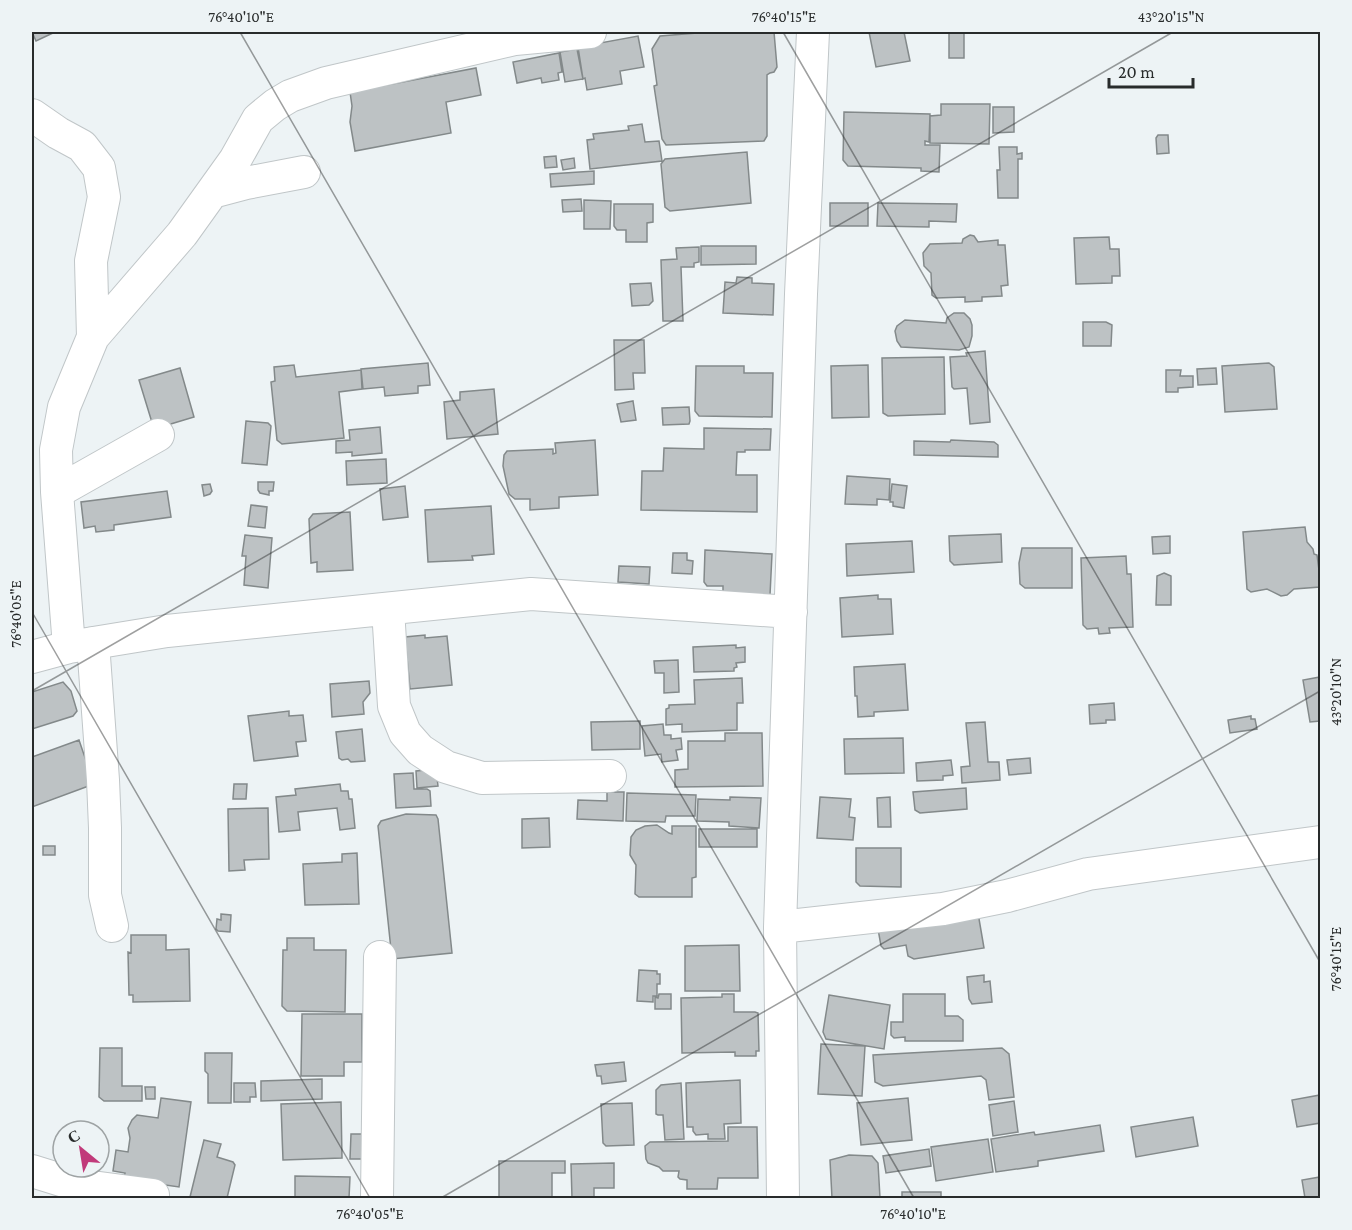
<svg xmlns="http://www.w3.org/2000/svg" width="1352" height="1230" font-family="'Crimson Pro',serif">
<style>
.building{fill:#bdc2c4;stroke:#83898a;stroke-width:1.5}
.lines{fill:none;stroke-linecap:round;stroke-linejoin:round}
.minor-casing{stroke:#c0c6c8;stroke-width:34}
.minor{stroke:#fff;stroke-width:32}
.ticks{fill:none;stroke:#282b2b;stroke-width:1.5;stroke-opacity:0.45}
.neatline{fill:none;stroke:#282b2b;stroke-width:2}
.ticks-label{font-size:15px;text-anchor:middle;fill:#282b2b}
</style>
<rect width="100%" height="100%" fill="#edf3f5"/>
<path class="building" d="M32,32H55L36,41Z
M710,32H774L777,67L774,72L770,73L767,75V136L764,141L666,145L662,139L654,86L657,85L652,49L660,36Z
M869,32H904L910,61L876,67Z
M949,32H964V58H949Z
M638,36L644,67L620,71L622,84L587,90L585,78L583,79L578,47Z
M577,49L583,79L565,82L560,52Z
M559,53L562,72L558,73L559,80L542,83L541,78L517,83L513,62Z
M476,68L481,95L446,102L451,133L355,151L350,122L352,106L350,92Z
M941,104H990L989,144L930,143V116L941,115Z
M993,107H1014V132L993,133Z
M844,112L930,114L929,142L925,141V145H940L939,172L921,171V168L848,166L843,160Z
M642,124L645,142L659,141L662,161L590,169L587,140L594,139L593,134L629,130L628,126Z
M1158,135H1168L1169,153L1157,154L1156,138Z
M999,147H1017V154L1022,153V159H1018V198H998L997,170H1000Z
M747,152L751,203L670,211L665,207L661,164L665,159Z
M556,156L557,167L545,168L544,157Z
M574,158L575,168L563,170L561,160Z
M594,171V184L551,187L550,174Z
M581,199L582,211L563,212L562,200Z
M584,200L611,201L610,229H584Z
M830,203H868V226H830Z
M878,203L957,204L956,222L929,221V227L877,226Z
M614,204H653V222L647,223V242H626V230H617L614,226Z
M970,235L974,236L978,242L998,240V245H1005L1008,285L1001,286L1002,296L982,297V301L965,302V297L936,298L932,295L931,273L924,266L923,253L930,244L962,243L963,239Z
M1109,237L1110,249H1119L1120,276H1112V283L1076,284L1074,238Z
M701,246H756V264L701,265Z
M699,247V262L694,263V267H681L683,321H663L661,260L677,259L676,248Z
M737,277L752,278V283L774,284L773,315L723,313L725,282L736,283Z
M651,283L653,301L649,305L632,306L630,284Z
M954,313H964L970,319L972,325V336L969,347L959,350L901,347L897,341L895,331L897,326L905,320L946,323L947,318Z
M1083,322H1106L1112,325L1111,346H1083Z
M614,340H644L645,373H633L634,389L615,390Z
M985,351L990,422L970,424L967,388L954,389L952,387L950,357L967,356L966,353Z
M944,357L945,414L888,416L883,413L882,358Z
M428,363L430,385L418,386V393L385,396L384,387L363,389L361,369Z
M1269,363L1274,367L1277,409L1225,412L1222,366Z
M294,365L296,377L361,370L362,389L339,392L344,438L282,444L277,440L271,382L275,381L274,367Z
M868,365L869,417L832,418L831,366Z
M696,366H744V373H773L772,417L699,416L695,411Z
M180,368L194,417L154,429L139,380Z
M1216,368L1217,384L1198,385L1197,369Z
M1166,370H1181L1180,376H1193V387L1178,388V392H1166Z
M494,389L498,434L447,439L444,402L460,400V392Z
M633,401L636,420L621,422L617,404Z
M689,407L690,421L689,424L663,425L662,408Z
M246,421L268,423L271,426L267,465L242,463Z
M380,427L382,453L352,456V452L336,453V441L350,440L349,430Z
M704,428L771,429L770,450H745V452H737L736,475H757V512L641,510L642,471H663L664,448L704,449Z
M595,440L598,495L559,497V508L530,510V499H515L509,494L503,466L504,455L507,451L553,449V454L556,453L555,443Z
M951,440L994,442L998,445V457L914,455V441L950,442Z
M386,459L387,483L347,485L346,461Z
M847,476L890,479L889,500L877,499V505L845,504Z
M258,482H274L273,491H269V495L260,493L258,490Z
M210,484L212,491L210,494L204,496L202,485Z
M892,484L907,486L904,508L893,506V502H890Z
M405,486L408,517L383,520L380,489Z
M167,491L171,517L114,525V530L96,532L95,526L84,528L81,502Z
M251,505L267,507L265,528L248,526Z
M491,506L494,554L472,556L473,560L428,562L425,510Z
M350,512L353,570L317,572V562L311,563L309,519L313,514Z
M1305,527L1307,542L1313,549L1314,554L1317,555L1320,578V587L1294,589L1287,595L1281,596L1267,589L1251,592L1247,589L1243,532Z
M1001,534L1002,562L954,565L950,561L949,536Z
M245,535L272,538L268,588L244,585L246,556H242Z
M1170,536V553L1153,554L1152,537Z
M912,541L914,572L847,576L846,544Z
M1022,548H1072V588H1025L1020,584L1019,563Z
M705,550L772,554L770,595L723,597V586H707L704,582Z
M673,553H687V560L693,561L692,574L672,573Z
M1126,556L1127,574H1131L1133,627L1109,628L1110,633L1099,634L1098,628L1087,629L1083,625L1081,558Z
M619,566L650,567L649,584L618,582Z
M1164,573L1171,576V605H1156L1157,576Z
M878,595V599H891L893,634L842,637L840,598Z
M425,635V638L447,636L452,685L410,689L405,637Z
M736,645V648L745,647V662L736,663L737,667L734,668V671L694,672L693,647Z
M678,660L679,692L664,693V673H655L654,661Z
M905,664L908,710L874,712V716L858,717L857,696H855L854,667Z
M1320,677V721L1310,722L1303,680Z
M742,678L743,703H737V730L682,732V724L666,725V709L669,708V705L695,704L694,680Z
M369,681L370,693L363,702L364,714L332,717L330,684Z
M63,682L71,691L77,711L73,716L32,729V692Z
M1114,703L1115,720H1106V723L1090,724L1089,705Z
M289,711V716L303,715L306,741L296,742L298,756L254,761L248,716Z
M1251,716V719H1255L1257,729L1230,733L1228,720Z
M640,721V749L592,750L591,722Z
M985,722L988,762H999L1000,780L962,783L961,767L970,766L966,723Z
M663,724L664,735H671V739L681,738L682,749L676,750L678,760L662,762L661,754L645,756L642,726Z
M362,729L365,761L351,762L348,759L342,760L339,758L336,732Z
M725,733H762L763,786L675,787V770L688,769V741H725Z
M903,738L904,773L845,774L844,739Z
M79,740L94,784L32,807V757Z
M1030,758L1031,773L1009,775L1007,760Z
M951,760L953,775L943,776V780L917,781L916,763Z
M436,769L438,786L417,788L416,771Z
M413,773L414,789H427L430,791L431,806L396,808L394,774Z
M234,784H247L246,799H233Z
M340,784L341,791H348L349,799H352L355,828L340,830L337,808L298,812L300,830L279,832L276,797L296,795L295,789Z
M966,788L967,809L920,813L915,810L913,792Z
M607,792H624L623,821L577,819L578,800L607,801Z
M627,793L696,795L695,816H666L665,822L626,821Z
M730,797L761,798L759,828L729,826V822L697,821L698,799L730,800Z
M820,797L851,799L849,817L855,818L853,840L817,838Z
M890,797L891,827H878L877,798Z
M268,808L269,859L244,860L245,870L229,871L228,809Z
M406,814L436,815L438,819L452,953L392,959L378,826L381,821Z
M549,818L550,847L522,848V819Z
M657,825L669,833L672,834V826H696V877L692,878V897H639L635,894L636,865L630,855L631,837L636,830L645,826Z
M699,829H757V847H699Z
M43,846H55V855H43Z
M856,848H901V887L860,886L856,882Z
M357,853L359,904L305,905L303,864L342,862V854Z
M978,913L984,948L914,959L908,956L906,945L884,949L881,946L878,929Z
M221,914L231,915L230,932L218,931L216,929L217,919L221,920Z
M131,935H166V950L189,949L190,1001L133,1002V995H129L128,952L131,953Z
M287,938H314V950H346L345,1012L287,1011L282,1006L283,950H287Z
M739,945L740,991H685V946Z
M639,970L657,971V974H660V984H657V996H653V1002L637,1001Z
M984,975V982L990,981L992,1002L972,1004L969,999L967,977Z
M659,994H671V1009H655V997L658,998Z
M722,994H734V1012H755L758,1013L759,1051H756V1056H735V1052L682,1053L681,998L722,997Z
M903,994H945V1016H958L963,1020V1041H905V1037L894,1038L891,1035V1022H903Z
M829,995L890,1005L884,1049L826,1039L823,1032Z
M302,1014H362V1062H344V1076H301Z
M821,1044L865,1046L862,1096L818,1094Z
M100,1048H122V1086H142V1101H104L99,1097Z
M1002,1048L1009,1054L1014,1097L989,1100L986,1080L981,1076L883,1086L875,1082L873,1055Z
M205,1053H232L231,1103H208V1074L205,1071Z
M624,1062L626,1081L602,1084L601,1076H597L595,1065Z
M322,1079V1099L261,1101V1081Z
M740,1080L741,1123L724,1124L725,1139H708V1134L696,1135L693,1131V1127H687L686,1083Z
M234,1083H255L256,1097H250V1102H234Z
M681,1083L684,1139L665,1140L663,1115H658L656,1114V1090L661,1085Z
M145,1087H155V1099H146Z
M1320,1095V1123L1297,1127L1292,1100Z
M161,1098L191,1102L179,1187L124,1179L125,1173L113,1171L116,1150L128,1152L130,1138L128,1128L132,1120L137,1115L158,1118Z
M908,1098L912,1140L861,1145L857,1103Z
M1014,1101L1018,1132L993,1136L989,1105Z
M341,1102L342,1158L283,1160L281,1104Z
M632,1103L634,1145L606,1146L603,1143L601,1104Z
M1193,1117L1198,1146L1136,1157L1131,1127Z
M1100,1125L1104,1151L1038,1161V1166L996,1172L991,1139L1034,1132L1035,1135Z
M728,1127H757L758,1178H718L717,1189H687V1180L680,1179L678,1177L679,1171H663L659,1167L648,1163L646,1159L645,1146L650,1142L728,1141Z
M351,1134H370L367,1159H350Z
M988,1139L993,1172L936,1181L931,1147Z
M204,1140L221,1144L217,1157L233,1162L235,1165L227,1198H196L190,1197Z
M929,1149L931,1166L886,1173L883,1156Z
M849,1155L872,1156L878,1163L880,1198H832L830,1160Z
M499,1161H565V1173H552V1198H499Z
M614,1163V1188H594V1198H572L571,1164Z
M295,1176L350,1177L349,1198H295Z
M1320,1177V1198H1305L1302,1180Z
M902,1192H941V1198H902Z"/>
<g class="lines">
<g class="minor-casing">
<path id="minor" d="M32,115L58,133L82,146L99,168L104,197L91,261L93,337
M212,192L246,183L304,172
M57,492L158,435
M388,609L394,706L405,733L420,750L446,767L482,778L610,776
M93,643L103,780L105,828V895L112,926
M69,647L57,492L56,450L64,407L93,337L182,234L235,160L258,119L275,105L290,96L326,83L515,39L590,32
M32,657L69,647L167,631L531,594L791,612
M780,927L943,909L1007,896L1088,874L1320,842
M32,1171L77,1185L153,1195
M377,1198L380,957
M783,1198L780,927L801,294L813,32"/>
</g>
<use href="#minor" class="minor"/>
</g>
<path class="ticks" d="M240,32L914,1198M783,32L1320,962M32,612L370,1198M32,691L1173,32M441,1198L1320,691"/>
<rect width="1352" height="1230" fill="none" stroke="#edf3f5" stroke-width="66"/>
<g transform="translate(81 1149) rotate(330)"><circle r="28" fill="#edf3f5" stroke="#9ea3a4" stroke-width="1.5"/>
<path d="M0-4.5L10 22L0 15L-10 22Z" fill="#c13a7a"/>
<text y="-9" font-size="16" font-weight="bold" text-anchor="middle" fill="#282b2b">С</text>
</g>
<path d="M1109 78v9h84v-9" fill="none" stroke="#282b2b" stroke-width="3"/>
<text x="1118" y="78" font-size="18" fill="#282b2b" stroke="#edf3f5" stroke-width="4.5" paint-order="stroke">20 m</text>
<rect x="33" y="33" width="1286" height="1164" class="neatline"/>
<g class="ticks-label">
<text x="241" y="22">76°40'10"E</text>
<text x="784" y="22">76°40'15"E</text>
<text x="1171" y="22">43°20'15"N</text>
<text transform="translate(16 614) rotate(-90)" y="5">76°40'05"E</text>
<text transform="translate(1336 692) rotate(-90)" y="5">43°20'10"N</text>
<text transform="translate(1336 959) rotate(-90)" y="5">76°40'15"E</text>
<text x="370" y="1219">76°40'05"E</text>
<text x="913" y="1219">76°40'10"E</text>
</g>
</svg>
